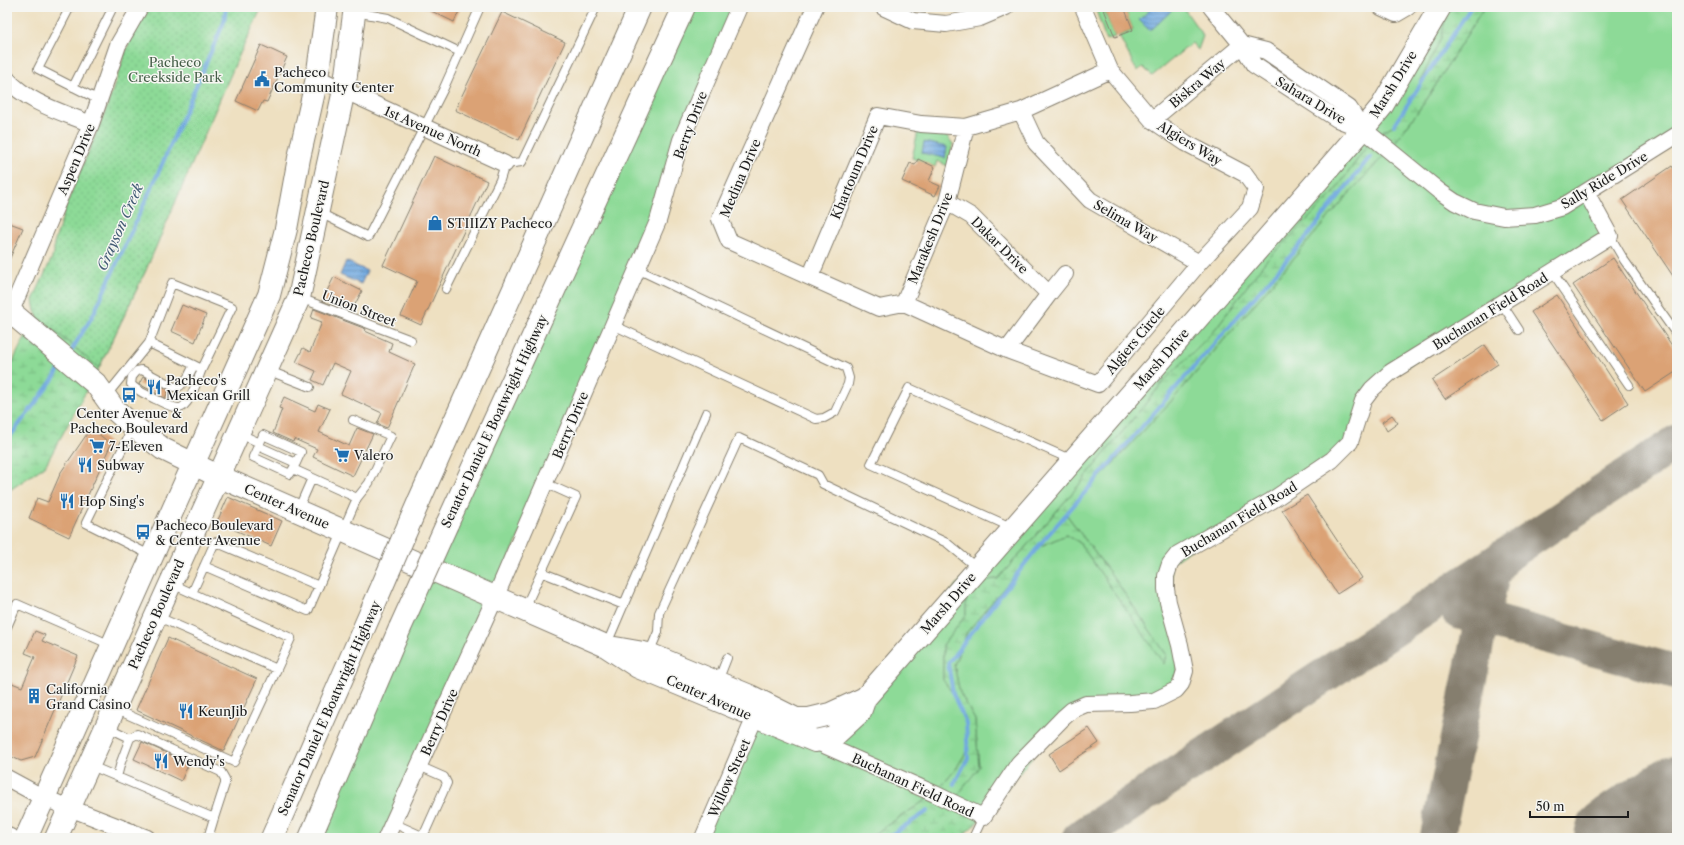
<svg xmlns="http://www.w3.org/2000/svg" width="1684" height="845" font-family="'Libre Caslon Text',serif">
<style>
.grass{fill:#8dda97;stroke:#547b5a}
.wetland{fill:url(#wetland-marsh);stroke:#547b5a}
.park{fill:url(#park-dots);stroke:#547b5a}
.water{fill:url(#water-rules);stroke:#46627e}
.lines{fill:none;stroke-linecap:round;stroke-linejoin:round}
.stream{stroke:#71a9e0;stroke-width:4}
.taxiway{stroke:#857e6e;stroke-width:35}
.runway{stroke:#857e6e;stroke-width:88}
.building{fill:#dba274}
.lane-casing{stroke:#857e6e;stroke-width:10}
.street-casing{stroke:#857e6e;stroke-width:18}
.secondary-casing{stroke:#857e6e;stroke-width:24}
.highway-casing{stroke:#857e6e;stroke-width:24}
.lane{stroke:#fff;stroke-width:8}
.street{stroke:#fff;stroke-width:16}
.secondary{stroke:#fff;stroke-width:22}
.highway{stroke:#fff;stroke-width:22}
.highway-bridge-casing{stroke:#857e6e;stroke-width:24;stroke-linecap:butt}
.highway-bridge{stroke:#fff;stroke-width:22}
.labels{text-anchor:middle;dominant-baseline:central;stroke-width:3;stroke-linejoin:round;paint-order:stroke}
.park-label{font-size:13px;fill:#445e47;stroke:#f6f6f2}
.poi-label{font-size:13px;fill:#1c1c1c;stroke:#f6f6f2;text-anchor:start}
.street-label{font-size:13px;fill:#1c1c1c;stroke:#f6f6f2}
.water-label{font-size:14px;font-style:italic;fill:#425b74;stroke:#f6f6f2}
</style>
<defs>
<pattern id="wetland-marsh" width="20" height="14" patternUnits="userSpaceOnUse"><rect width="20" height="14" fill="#8dda97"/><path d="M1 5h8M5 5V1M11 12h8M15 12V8" fill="none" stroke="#79ba82"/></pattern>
<pattern id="park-dots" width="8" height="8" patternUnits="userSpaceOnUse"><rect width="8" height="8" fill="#8dda97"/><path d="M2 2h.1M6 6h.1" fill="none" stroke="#79ba82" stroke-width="1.8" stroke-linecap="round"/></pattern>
<pattern id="water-rules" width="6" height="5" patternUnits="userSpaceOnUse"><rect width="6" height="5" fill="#71a9e0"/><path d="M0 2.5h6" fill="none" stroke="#5c89b5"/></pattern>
</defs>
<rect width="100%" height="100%" fill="#f6f6f2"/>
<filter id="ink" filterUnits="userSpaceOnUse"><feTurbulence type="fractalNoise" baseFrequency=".025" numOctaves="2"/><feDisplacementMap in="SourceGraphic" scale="8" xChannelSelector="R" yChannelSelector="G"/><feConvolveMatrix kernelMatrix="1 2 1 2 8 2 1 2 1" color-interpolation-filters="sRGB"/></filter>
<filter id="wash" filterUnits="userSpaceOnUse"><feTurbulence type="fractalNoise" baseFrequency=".012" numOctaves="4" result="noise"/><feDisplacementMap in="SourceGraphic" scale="16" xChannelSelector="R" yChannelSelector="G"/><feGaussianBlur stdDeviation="0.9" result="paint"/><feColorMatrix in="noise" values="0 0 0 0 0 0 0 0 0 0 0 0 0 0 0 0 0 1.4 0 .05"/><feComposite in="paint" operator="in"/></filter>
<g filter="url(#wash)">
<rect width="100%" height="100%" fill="#eee0c1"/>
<path class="grass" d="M684,7H739L658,221L386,838H310Z
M1095,7H1103L1115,37L1106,40Z
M1124,7H1183L1203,36L1198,50L1192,43L1152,76L1143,67L1137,71L1119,36L1133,30Z
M1448,7L1441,38L1415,93L1394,125L1374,136L1333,194L1265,263L1213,332L1164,381L1074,491L998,579L967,581L966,615L943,645V679L953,694L966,723L968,749L956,769L935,794L868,838H702L755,717L820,738L1363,129Z
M1484,7H1677V135L1586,192L1610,236L1372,389L1350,442L1170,564L1180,645L1176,690L1072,710L983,817L953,802L979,766L975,720L960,693L954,665L967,632L1038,547L1066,535L1079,542L1164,663L1166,654L1116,581L1066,514L1175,397L1353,189L1390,149L1427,99Z
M918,131L947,136L953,144L948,166L937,161L935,167L912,158Z"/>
<path class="wetland" d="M1448,7H1484L1427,99L1390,149L1353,189L1175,397L1066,514L1116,581L1166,654L1164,664L1079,542L1066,535L1038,547L967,632L954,665L960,693L975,720L979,767L953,802L983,817L960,838H868L935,794L956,769L968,749L966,723L953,694L943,680V645L966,615V582L998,579L1074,491L1164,381L1213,332L1265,262L1333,194L1374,136L1394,125L1415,93L1441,38Z
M146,270L99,368L45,466L7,492V373L24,339L38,317L36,312Z"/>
<path class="park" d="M150,7H262L237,60L146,270L99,368L38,317L35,311L33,300L54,253V243L68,201L107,107L125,53L133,35Z"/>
<path class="water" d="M1153,7H1168L1171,11L1150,31L1139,20Z
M924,142L947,147L945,158L922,153Z
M346,261L367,271L361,284L340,275Z"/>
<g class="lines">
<path class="stream" d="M1394,125L1471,7
M70,353L93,315L160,169L224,22L226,7
M7,441C25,415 46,392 62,365
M954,784L968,758L966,723L953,694L948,663L1041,543L1305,239L1370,157
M886,838L928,811"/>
<path class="taxiway" d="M1459,612L1677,672
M1079,838L1677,442
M1437,838L1482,618L1492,577L1496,567L1504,556"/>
<path class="runway" d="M1618,838L1677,799"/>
</g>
<g id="blocks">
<path class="building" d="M423,7H461L454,22Z
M1103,7H1124L1133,30L1115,37Z
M502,12L565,42L519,140L455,110Z
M261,45L287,57L267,102L263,101L258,111L236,101Z
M434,156L487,181L421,325L401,316L417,281L383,265Z
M918,159L935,167L929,181L940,186L935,196L902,181L910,163L915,165Z
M1672,166L1677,173V282L1622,200Z
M7,222L23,228L7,265Z
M1613,258L1677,353V371L1645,392L1573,285Z
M334,277L362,291L351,312L322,301Z
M1557,295L1628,403L1603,420L1531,312Z
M182,305L206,315L195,342L171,331Z
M314,309L366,329L365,331L392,343L389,352L415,364L387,428L377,424L382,413L341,394L351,371L333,363L323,385L312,380L316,371L296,362L303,348L310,352L322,322L311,318Z
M1485,345L1498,364L1445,399L1432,380Z
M143,377L169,390L165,398L139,384Z
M284,397L315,411L318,404L330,409L319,432L349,446L357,428L373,434L353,476L313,457L317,449L294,439L293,442L273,433L282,409L279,408Z
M1392,415L1398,423L1387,431L1382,422Z
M91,428L111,444L69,537L29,518L37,498L48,502L61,472Z
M1307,495L1362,578L1337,594L1282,510Z
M228,497L282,521L271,546L217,522Z
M35,631L45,635L42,641L78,656L35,757L21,761L7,755V681L22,687L35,657L25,653Z
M168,638L257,679L224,751L136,710Z
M1089,728L1099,743L1059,770L1049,754Z
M142,742L189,763L181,781L134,759Z"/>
</g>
</g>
<g filter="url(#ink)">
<use href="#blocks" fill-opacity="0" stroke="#857e6e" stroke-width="1"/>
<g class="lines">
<g class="lane-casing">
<path id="lane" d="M70,7L38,69L99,100
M355,12L388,18L460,52
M73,87L113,7
M318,212L368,237L443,90L480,7
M1610,236L1624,260L1677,335
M1553,273L1629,385
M446,289L500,180L505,164L522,162L596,7
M300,298L411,340
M1502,304L1519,330
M613,325L816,419L824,418L835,412L848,384L849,378L846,368L637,269
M194,365L188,377L180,386L174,387L142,370L137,371L132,377L131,384C136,391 148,395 155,399C162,402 171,408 179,408C189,408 198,378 202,369
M267,370L310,387
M106,396L149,343L172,283L232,307L202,369L149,343
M133,427L86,523L152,556
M238,433L260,443L258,446L296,463L293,469L357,498L369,483L391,436L353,420
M260,443L263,435L301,452L296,463
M258,446L253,457L290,474L293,469
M298,510L312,478
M1013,528L871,464L909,388L1072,460
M204,566L308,611L357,498
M541,572L624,605
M192,593L215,542L319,586
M524,610L576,497L545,483
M156,616L277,669L291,638L172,584
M7,627L17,604L111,645
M606,646L706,413
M649,653L658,632L659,613L739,438L818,475L823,484L947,543L977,568
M718,681L727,658
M115,709L234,762L277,669
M107,727L130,738
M89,765L214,818L208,838
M117,777L121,762L130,738L137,734L221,772L225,779V784L214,818
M393,823L422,836L426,830L447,783L444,777L419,766
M7,831L21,838
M973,838L983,817"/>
</g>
<g class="street-casing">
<path id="street" d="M815,7L720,219L729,241L879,308L904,303
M883,7L913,21L946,24L980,18L1006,7
M1381,7L1396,14L1408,7
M317,78L505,164
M7,79C28,103 62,112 91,124
M1021,111L1036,143L1090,200L1199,263
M1152,120L1242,45L1211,7
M1363,129L1349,108L1266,51L1242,45L1254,65L1337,119L1363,129L1439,191L1455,202L1474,211L1504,217L1535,215L1562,207L1677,135
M947,202L971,216L1049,294L1007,350
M810,277L878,116L921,124L966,127L1021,111L1110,70
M1049,294L1065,274
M904,303L1007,350L1098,384L1199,263L1250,208L1256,189L1245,174L1186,143L1152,120L1110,70L1083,7
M904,303L947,202L966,127
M11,311L91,124L118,45L140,7
M815,741L935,794L983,817L1019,763L1063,718L1072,710L1086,704L1130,703L1154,701L1176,690L1181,684L1185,671L1180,645L1168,602L1166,589V576L1170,564L1178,554L1271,501L1332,460L1350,442L1363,401L1372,389L1391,372L1610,236L1586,192
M7,778L44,798L147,838
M386,838L495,598L658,221L681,140L739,7
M703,838L755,717"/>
</g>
<g class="secondary-casing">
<path id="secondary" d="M7,309L96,384L114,409L133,426L163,449L218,476L606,646L638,667L815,741L833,737L860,712L865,698L1363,129L1382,106L1440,7
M615,648L649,654L750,696L796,719H809L830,714L865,698
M26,838L269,295L286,229L299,158L317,78L327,7
M56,838L299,298L344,90L355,7"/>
</g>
<g class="highway-casing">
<path id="highway" d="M419,501L640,7
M447,524L684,7
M272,838L371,612
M310,838L400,628"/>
</g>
<use href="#lane" class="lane"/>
<use href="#street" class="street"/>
<use href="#secondary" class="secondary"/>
<use href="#highway" class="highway"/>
<g class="highway-bridge-casing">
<path id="highway-bridge" d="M371,612L419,501
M400,628L447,524"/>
</g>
<use href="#highway-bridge" class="highway-bridge"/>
</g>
</g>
<defs>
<g id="civic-bare" transform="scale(1.2)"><path d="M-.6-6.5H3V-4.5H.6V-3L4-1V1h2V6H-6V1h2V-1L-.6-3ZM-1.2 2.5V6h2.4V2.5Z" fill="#1f6fb2" stroke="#f6f6f2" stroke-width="2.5" paint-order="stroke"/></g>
<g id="shop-bare" transform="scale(1.2)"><path d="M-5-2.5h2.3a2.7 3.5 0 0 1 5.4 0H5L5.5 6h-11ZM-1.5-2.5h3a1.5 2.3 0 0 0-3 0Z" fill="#1f6fb2" stroke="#f6f6f2" stroke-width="2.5" paint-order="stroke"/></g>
<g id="restaurant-bare" transform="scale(1.2)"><path d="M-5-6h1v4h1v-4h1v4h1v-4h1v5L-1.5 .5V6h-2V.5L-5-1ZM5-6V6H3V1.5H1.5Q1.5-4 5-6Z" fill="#1f6fb2" stroke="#f6f6f2" stroke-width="2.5" paint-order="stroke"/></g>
<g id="bus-bare" transform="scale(1.2)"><path d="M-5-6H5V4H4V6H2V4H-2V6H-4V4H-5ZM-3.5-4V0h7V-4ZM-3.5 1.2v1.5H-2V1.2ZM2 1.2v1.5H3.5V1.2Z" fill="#1f6fb2" stroke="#f6f6f2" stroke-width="2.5" paint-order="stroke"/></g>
<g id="supermarket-bare" transform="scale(1.2)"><path d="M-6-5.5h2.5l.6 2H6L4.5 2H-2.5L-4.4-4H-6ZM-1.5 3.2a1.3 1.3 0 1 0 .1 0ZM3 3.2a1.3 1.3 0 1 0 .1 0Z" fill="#1f6fb2" stroke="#f6f6f2" stroke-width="2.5" paint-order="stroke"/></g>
<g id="building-bare" transform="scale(1.2)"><path d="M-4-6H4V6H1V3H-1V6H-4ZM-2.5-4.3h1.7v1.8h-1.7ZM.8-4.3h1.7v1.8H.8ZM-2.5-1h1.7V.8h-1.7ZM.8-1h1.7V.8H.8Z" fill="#1f6fb2" stroke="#f6f6f2" stroke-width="2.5" paint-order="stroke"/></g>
</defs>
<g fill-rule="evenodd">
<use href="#civic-bare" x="262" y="79"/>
<use href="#shop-bare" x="435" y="223"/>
<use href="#restaurant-bare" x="154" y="387"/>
<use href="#bus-bare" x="129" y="395"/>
<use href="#supermarket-bare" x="97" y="446"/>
<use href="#supermarket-bare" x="342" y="455"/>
<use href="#restaurant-bare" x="85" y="465"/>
<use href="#restaurant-bare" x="67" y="501"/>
<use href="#bus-bare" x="143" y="532"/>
<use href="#building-bare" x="34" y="696"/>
<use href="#restaurant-bare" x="186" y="711"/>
<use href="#restaurant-bare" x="161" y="761"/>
</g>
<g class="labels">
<g class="park-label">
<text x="175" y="62">Pacheco<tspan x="175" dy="15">Creekside Park</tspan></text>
</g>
<g class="poi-label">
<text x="274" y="72">Pacheco<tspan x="274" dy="15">Community Center</tspan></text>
<text x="447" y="223">STIIIZY Pacheco</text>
<text x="166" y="380">Pacheco's<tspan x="166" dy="15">Mexican Grill</tspan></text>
<text x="129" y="413" text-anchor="middle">Center Avenue &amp;<tspan x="129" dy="15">Pacheco Boulevard</tspan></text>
<text x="109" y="446">7-Eleven</text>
<text x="354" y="455">Valero</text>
<text x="97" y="465">Subway</text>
<text x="79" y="501">Hop Sing's</text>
<text x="155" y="525">Pacheco Boulevard<tspan x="155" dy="15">&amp; Center Avenue</tspan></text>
<text x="46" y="689">California<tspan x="46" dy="15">Grand Casino</tspan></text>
<text x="198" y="711">KeunJib</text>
<text x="173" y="761">Wendy's</text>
</g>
<g class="street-label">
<text transform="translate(1197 83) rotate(-40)">Biskra Way</text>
<text transform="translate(1393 84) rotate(-58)">Marsh Drive</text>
<text transform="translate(1311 100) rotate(31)">Sahara Drive</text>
<text transform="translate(690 125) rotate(-69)">Berry Drive</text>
<text transform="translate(433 131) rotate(24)">1st Avenue North</text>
<text transform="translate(1190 143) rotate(31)">Algiers Way</text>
<text transform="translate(76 159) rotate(-67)">Aspen Drive</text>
<text transform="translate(854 172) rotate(-67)">Khartoum Drive</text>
<text transform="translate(740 178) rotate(-67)">Medina Drive</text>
<text transform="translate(1604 180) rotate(-31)">Sally Ride Drive</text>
<text transform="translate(1126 221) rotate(30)">Selima Way</text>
<text transform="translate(311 238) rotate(-77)">Pacheco Boulevard</text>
<text transform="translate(930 238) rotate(-68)">Marakesh Drive</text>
<text transform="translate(1000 245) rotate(45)">Dakar Drive</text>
<text transform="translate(359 308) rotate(21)">Union Street</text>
<text transform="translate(1490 311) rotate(-32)">Buchanan Field Road</text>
<text transform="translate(1135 340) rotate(-50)">Algiers Circle</text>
<text transform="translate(1161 359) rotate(-49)">Marsh Drive</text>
<text transform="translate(494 421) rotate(-65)">Senator Daniel E Boatwright Highway</text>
<text transform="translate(570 425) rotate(-67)">Berry Drive</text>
<text transform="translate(287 506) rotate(24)">Center Avenue</text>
<text transform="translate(1239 519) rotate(-31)">Buchanan Field Road</text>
<text transform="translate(948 603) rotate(-49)">Marsh Drive</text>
<text transform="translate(156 614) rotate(-66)">Pacheco Boulevard</text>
<text transform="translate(709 697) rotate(24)">Center Avenue</text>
<text transform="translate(329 708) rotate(-66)">Senator Daniel E Boatwright Highway</text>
<text transform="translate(439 722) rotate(-66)">Berry Drive</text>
<text transform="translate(729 778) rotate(-66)">Willow Street</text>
<text transform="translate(913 785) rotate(25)">Buchanan Field Road</text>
</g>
<g class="water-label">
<text transform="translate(120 227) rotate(-66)">Grayson Creek</text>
</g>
</g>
<rect width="1684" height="845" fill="none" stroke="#f6f6f2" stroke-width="24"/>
<path d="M1530 811v6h98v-6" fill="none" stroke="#1c1c1c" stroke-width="2"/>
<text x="1536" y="811" font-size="12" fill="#1c1c1c" stroke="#f6f6f2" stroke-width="3" paint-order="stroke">50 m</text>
</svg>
